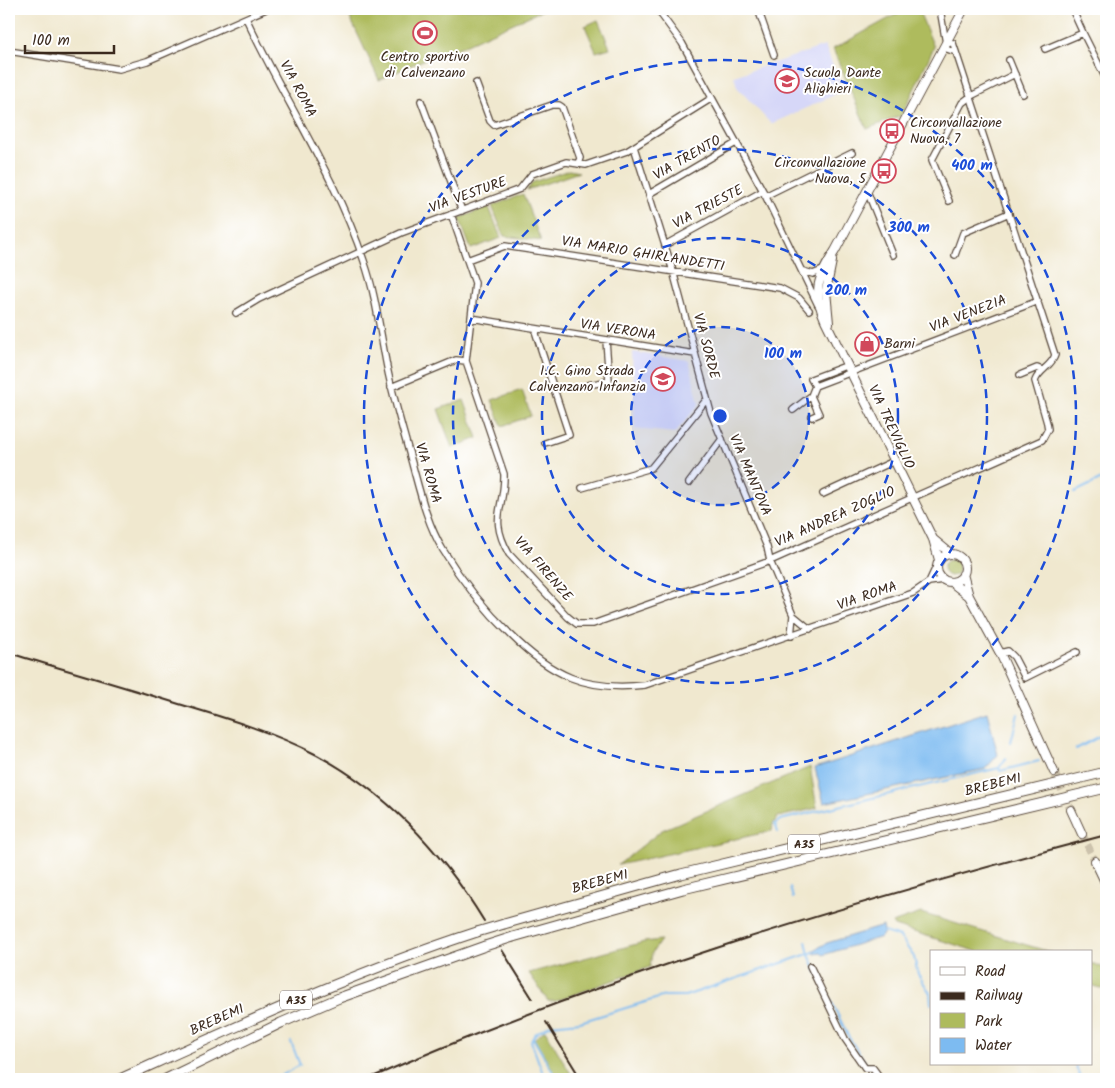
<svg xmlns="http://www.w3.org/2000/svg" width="1115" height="1088" font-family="Kalam,sans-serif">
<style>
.built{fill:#d6d7f8}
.green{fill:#aebb5d;stroke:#74723e}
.water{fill:#7dbbf1;stroke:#5c7288}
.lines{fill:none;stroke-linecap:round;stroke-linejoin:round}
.stream{stroke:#7dbbf1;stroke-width:2}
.major-tunnel{stroke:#ccc2ac;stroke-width:8;stroke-dasharray:8 4;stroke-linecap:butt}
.minor-casing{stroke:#564639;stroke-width:8}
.major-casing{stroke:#564639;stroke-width:10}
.highway-casing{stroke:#564639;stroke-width:11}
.minor{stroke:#fff;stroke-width:5.5}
.major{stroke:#fff;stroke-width:8}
.highway{stroke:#fff;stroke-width:9}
.rail{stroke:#3b2a1e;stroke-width:2}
.highway-bridge-casing{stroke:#564639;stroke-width:11;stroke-linecap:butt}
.highway-bridge{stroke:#fff;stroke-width:9}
.ring{fill:none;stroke:#1d4ed8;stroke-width:2.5;stroke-dasharray:9 6}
.labels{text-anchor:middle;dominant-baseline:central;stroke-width:4;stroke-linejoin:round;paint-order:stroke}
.shield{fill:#fff;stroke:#766a62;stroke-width:1}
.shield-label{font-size:12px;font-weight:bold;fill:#3b2a1e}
.poi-label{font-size:14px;fill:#3b2a1e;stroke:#fff;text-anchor:start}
.street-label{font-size:14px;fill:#3b2a1e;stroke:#fff}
.centre{fill:#1d4ed8;stroke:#fff;stroke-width:2.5}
.ring-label{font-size:15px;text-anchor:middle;font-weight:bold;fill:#1d4ed8;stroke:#fff;stroke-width:4;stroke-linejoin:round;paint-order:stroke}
</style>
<rect width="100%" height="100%" fill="#fff"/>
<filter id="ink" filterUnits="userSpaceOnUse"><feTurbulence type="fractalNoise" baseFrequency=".02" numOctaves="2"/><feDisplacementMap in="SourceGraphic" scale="10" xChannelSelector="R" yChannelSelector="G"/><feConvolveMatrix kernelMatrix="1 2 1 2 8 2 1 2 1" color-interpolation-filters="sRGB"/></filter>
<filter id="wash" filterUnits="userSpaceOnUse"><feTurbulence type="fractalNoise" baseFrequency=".0096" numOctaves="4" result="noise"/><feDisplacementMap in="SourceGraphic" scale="20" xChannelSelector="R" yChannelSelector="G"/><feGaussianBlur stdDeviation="1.12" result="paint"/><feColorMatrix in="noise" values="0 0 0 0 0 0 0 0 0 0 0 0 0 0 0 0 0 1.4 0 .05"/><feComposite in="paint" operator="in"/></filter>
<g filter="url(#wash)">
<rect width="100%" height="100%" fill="#f0e8cf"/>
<path class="built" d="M825,46L843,91L771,124L737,87L734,76Z
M632,352L689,361L699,404L675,433L635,429Z"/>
<path class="green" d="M346,9H545L438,57H430L379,80Z
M906,9H918L934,47L902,115L867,129L833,49Z
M598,20L610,48L596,52L585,26Z
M569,170L579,172L527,190L533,182Z
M523,194L541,241L504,236L492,206Z
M489,207L501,238L471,249L459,218Z
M522,390L531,416L502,426L492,400Z
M464,400L478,438L452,448L438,409Z
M943 568a8 8 0 1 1 16 0a8 8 0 1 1-16 0Z
M810,767L817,808L778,817L773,824L772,831L618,865L662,830Z
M921,913L1050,952H979L894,926L892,923Z
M661,940L652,953L650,967L556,1001H548L529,973L644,942Z
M1091,964L1106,968V990L1091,985Z
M545,1030L574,1079H558L534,1039Z"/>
<path class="water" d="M987,712L998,755L985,769L824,803L815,768Z
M883,926L884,932L881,937L823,955L821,953L815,954L814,950L827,943Z"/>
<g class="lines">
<path class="stream" d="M1075,492L1106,477
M1011,742L1018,714
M1076,749L1106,733
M999,768L1000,771L1039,761
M778,832L775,824L780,820L999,768L1006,758
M790,888L793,898
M884,932L900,937L914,957L918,974L930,993L931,1004
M806,941L809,955L848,1036L868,1067
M533,1038L557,1079
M1075,1064L1081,1079
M871,1071L876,1079
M279,1077L300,1065L291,1042
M545,1079L531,1041L535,1034L550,1025L580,1022L665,996H685L814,952"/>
</g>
</g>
<g filter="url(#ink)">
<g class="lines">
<path class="major-tunnel" d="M1054,772L1071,810
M1082,834L1095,861"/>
<g class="minor-casing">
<path id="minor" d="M657,9L682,43L763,191L818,305
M758,9L774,55
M940,9L947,49L956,52
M246,18C284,100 335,175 364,261C376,295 380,332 387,367C393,397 402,427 410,456C419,488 426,522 443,550C462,581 485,610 511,635C551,675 586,692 645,685L913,593L929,582L936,567
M1083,33L1106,79
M1045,49L1083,33L1072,9
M9,51L119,69L147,61L266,9
M1009,60L1023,94
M476,83L490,121L494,125L552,105H559L562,107L580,158L578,164
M421,101L462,211
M634,147L673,271L711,413L767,547L770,561L793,615L791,636
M867,191L893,255
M649,194L736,143
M765,196L852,153
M949,201L932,160L962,103L971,96L1015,74
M451,214L475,283L466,361L504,474C505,509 488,517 509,554L568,617L577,624H593L770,561L1042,440L1048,429L1047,423L1035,381C1039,370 1052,366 1055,355L953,43L946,42
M665,245L763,191
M955,255L963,233L1009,213
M467,260L505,246L780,288L799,298L809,310
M803,271L813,274L823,270
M236,313L259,299L401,233L520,189L532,174L566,162L586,165L627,151L712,98
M471,318L695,354
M537,329L536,334L569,435L545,443
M848,365L811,379L815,386L1038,301
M1020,375L1037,368L1042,370
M588,385L609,381L606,340
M391,387L456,360L466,361
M793,410L811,396
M812,417L819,414L811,396L815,386
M689,483L722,439
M582,488L651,468L707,399
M823,494L894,461
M929,582L943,580
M793,615L810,629
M1000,653L1008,651L1014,657L1025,678L1077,652
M810,966L845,1039L865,1068H873L881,1079"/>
</g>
<g class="major-casing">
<path id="major" d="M829,323L826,291L832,261
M933,539L950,553
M937 568a14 14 0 1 1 28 0a14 14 0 1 1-28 0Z
M939,560L933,539L825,320C812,290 818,278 835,251L964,9
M963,574L969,596L1000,653L1054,772
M951,582L969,596
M1071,810L1082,834
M1095,861L1106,884"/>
</g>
<g class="highway-casing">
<path id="highway" d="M504,924L681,874L1106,772
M513,937L683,889L1106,788
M120,1079C238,1026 354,972 477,932
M166,1079L281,1023L339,998L485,946"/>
</g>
<use href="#minor" class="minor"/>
<use href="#major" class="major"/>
<use href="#highway" class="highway"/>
<path class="rail" d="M9,653C66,670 122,686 179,704C226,718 273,732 317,755C388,793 443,854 484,921
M502,950L532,998
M546,1022L581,1079
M368,1079C607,975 855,901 1106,835"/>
<g class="highway-bridge-casing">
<path id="highway-bridge" d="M477,932L504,924
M485,946L513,937"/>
</g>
<use href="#highway-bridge" class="highway-bridge"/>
</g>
</g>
<circle cx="720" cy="416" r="89" fill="#1d4ed8" fill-opacity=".12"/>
<g class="ring">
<circle cx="720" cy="416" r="89"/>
<circle cx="720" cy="416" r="178"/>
<circle cx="720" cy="416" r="267"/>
<circle cx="720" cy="416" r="356"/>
</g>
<defs>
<g id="stadium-ring" transform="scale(1.25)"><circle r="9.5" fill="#fff" stroke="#d1495b" stroke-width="1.5"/><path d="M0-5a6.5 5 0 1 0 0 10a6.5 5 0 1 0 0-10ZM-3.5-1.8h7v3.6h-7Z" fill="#d1495b"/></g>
<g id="school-ring" transform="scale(1.25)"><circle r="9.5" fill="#fff" stroke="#d1495b" stroke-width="1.5"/><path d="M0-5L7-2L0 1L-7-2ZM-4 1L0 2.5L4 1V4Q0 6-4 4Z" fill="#d1495b"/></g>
<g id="bus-ring" transform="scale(1.25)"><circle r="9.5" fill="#fff" stroke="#d1495b" stroke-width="1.5"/><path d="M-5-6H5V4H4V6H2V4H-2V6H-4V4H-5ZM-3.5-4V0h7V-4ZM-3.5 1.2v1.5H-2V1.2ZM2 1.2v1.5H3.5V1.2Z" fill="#d1495b"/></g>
<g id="shop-ring" transform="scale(1.25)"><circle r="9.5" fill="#fff" stroke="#d1495b" stroke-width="1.5"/><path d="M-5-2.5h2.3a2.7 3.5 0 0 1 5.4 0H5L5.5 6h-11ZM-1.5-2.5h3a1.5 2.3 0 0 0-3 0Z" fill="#d1495b"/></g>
</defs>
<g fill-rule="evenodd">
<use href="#stadium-ring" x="425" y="33"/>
<use href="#school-ring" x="787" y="81"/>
<use href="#bus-ring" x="892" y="131"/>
<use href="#bus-ring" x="884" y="171"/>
<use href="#shop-ring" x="867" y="344"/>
<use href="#school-ring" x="663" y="379"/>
</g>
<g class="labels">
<g class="shield">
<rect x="788" y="834.5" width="32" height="19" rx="4"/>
<rect x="280" y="990.5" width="32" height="19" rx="4"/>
</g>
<g class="shield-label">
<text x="804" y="844">A35</text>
<text x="296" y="1000">A35</text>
</g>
<g class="poi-label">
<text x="425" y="57" text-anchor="middle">Centro sportivo<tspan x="425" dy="16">di Calvenzano</tspan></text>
<text x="804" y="73">Scuola Dante<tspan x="804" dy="16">Alighieri</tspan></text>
<text x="910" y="123">Circonvallazione<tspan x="910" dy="16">Nuova, 7</tspan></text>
<text x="866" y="163" text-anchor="end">Circonvallazione<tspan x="866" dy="16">Nuova, 5</tspan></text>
<text x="884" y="344">Barni</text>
<text x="646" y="371" text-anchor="end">I.C. Gino Strada -<tspan x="646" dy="16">Calvenzano Infanzia</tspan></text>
</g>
<g class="street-label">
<text transform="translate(298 89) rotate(62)">VIA ROMA</text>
<text transform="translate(687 158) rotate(-30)">VIA TRENTO</text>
<text transform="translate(468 195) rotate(-20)">VIA VESTURE</text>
<text transform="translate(708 207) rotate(-28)">VIA TRIESTE</text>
<text transform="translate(643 254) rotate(9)">VIA MARIO GHIRLANDETTI</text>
<text transform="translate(968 314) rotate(-21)">VIA VENEZIA</text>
<text transform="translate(618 330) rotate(9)">VIA VERONA</text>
<text transform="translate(706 346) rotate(75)">VIA SORDE</text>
<text transform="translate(891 427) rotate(65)">VIA TREVIGLIO</text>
<text transform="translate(428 473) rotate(74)">VIA ROMA</text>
<text transform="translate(750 475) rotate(67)">VIA MANTOVA</text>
<text transform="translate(835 517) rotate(-24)">VIA ANDREA ZOGLIO</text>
<text transform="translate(543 569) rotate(49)">VIA FIRENZE</text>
<text transform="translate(867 596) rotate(-19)">VIA ROMA</text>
<text transform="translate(993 785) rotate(-14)">BREBEMI</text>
<text transform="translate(600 882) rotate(-15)">BREBEMI</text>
<text transform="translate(217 1020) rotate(-24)">BREBEMI</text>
</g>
</g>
<circle cx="720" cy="416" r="8" class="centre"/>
<g class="ring-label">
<text x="972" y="170">400 m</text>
<text x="909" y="232">300 m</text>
<text x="846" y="295">200 m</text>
<text x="783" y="358">100 m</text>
</g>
<rect width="1115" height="1088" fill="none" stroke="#fff" stroke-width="30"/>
<rect x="930" y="950" width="162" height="115" fill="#ffffff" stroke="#b1aaa5"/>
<rect x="940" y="967" width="25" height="8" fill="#ffffff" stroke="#b1aaa5"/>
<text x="975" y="976" font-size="15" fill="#3b2a1e">Road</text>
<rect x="940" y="992" width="25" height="8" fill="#3b2a1e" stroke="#b1aaa5"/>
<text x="975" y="1000" font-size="15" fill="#3b2a1e">Railway</text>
<rect x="940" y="1013" width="25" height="15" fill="#aebb5d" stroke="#b1aaa5"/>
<text x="975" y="1026" font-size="15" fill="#3b2a1e">Park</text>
<rect x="940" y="1038" width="25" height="15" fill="#7dbbf1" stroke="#b1aaa5"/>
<text x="975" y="1050" font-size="15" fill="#3b2a1e">Water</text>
<path d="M25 45v8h89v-8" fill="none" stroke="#3b2a1e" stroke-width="2.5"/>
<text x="32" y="45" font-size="15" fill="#3b2a1e" stroke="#ffffff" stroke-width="4" paint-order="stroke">100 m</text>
</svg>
